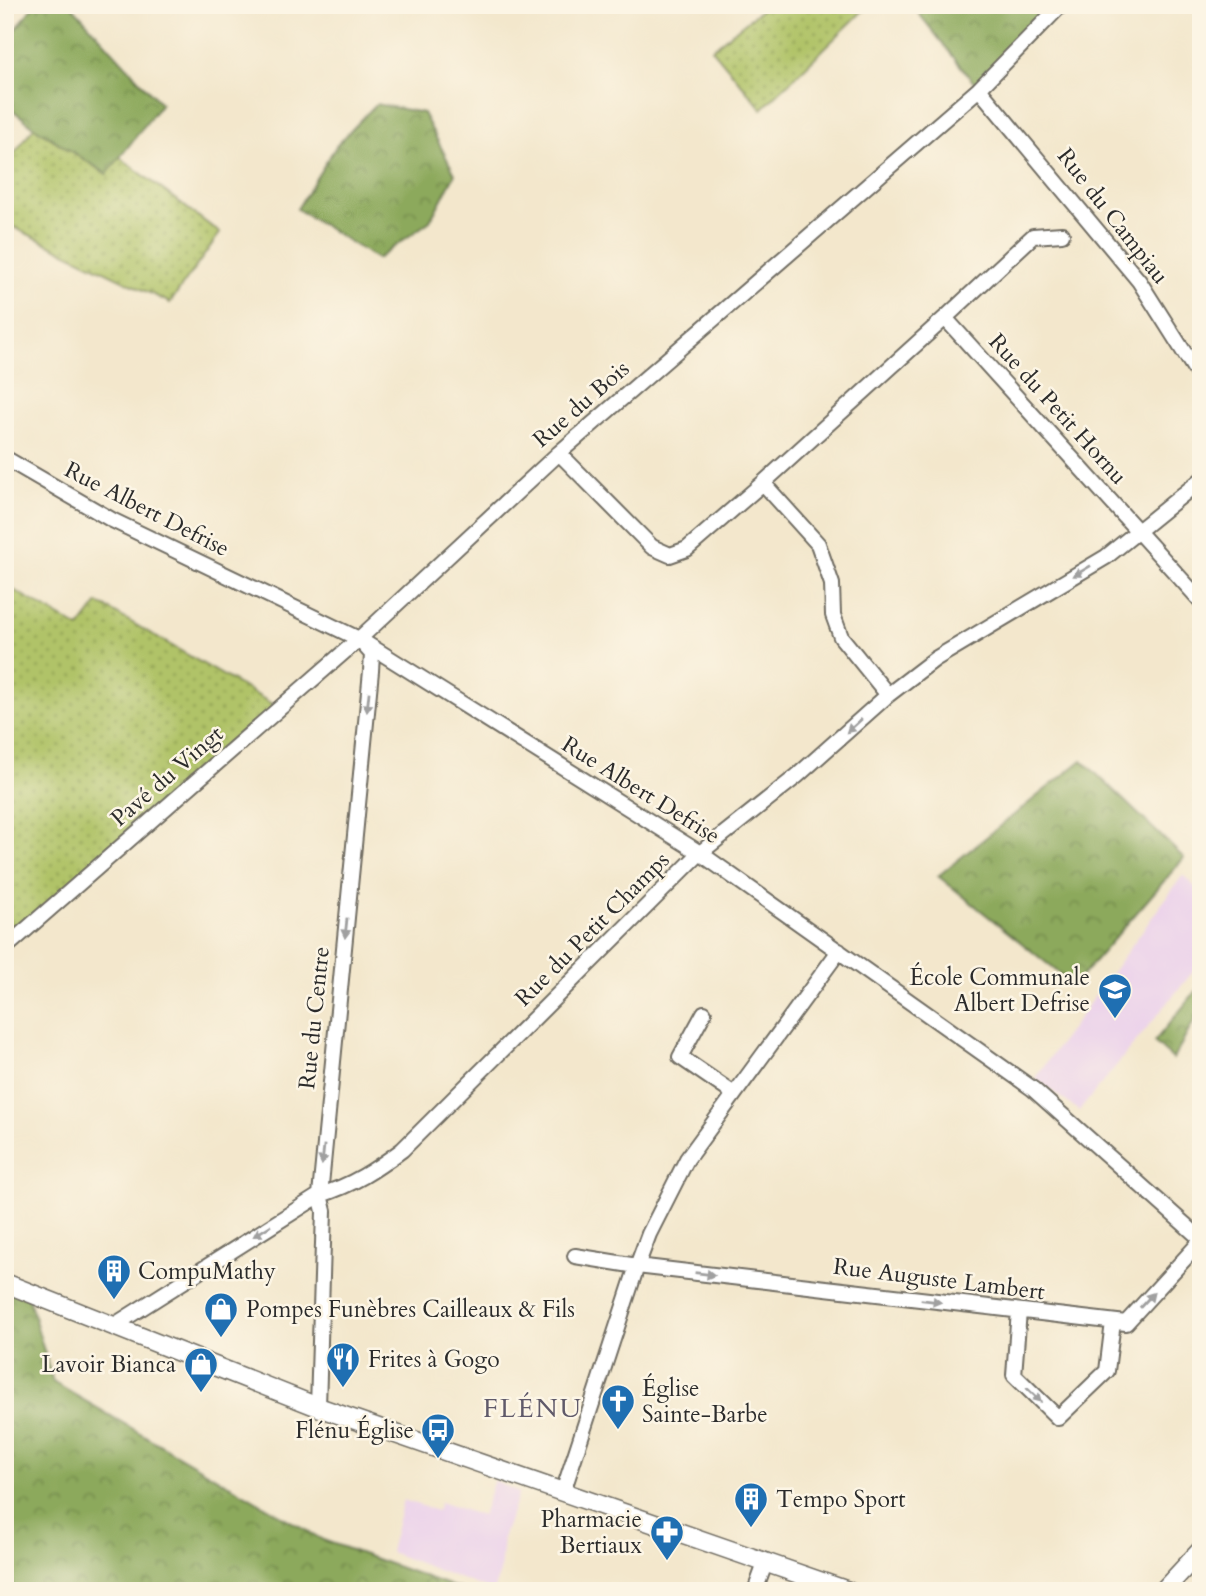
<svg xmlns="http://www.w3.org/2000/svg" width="1206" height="1596" font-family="Cardo,serif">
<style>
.built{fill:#ebd1eb}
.grass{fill:url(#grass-dots);stroke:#6e7749;stroke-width:2}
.forest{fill:url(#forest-crowns);stroke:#5c6a44;stroke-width:2}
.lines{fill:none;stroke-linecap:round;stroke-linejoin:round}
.minor-casing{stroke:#716d63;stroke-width:18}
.tertiary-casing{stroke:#716d63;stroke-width:21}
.minor{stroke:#fff;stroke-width:14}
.tertiary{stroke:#fff;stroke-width:18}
.oneway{fill:#a0a0a0}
.labels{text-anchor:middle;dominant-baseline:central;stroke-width:5;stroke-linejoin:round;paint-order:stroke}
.street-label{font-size:23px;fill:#2b2b2b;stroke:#fcf5e5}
.poi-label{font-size:23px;fill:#2b2b2b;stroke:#fcf5e5;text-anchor:start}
.quarter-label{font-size:26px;letter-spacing:2px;fill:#605a6a;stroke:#fcf5e5}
</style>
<defs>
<pattern id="grass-dots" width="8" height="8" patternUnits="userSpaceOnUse" patternTransform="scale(1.75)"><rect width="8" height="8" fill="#b0c367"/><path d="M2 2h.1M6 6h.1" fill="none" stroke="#8f9f55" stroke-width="1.8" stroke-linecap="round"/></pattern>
<pattern id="forest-crowns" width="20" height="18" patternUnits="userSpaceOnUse" patternTransform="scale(1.75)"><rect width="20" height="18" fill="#8ca95c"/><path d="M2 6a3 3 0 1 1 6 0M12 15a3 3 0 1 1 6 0" fill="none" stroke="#738a4c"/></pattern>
</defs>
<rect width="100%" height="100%" fill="#fcf5e5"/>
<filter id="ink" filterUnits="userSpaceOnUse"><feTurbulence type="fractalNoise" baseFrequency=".0143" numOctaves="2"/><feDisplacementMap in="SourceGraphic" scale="14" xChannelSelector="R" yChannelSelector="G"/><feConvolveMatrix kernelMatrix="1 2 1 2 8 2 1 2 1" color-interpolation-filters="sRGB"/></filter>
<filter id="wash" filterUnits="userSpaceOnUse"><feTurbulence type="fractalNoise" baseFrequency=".00686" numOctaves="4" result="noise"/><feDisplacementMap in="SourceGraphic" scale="28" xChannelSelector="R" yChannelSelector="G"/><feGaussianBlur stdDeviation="1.57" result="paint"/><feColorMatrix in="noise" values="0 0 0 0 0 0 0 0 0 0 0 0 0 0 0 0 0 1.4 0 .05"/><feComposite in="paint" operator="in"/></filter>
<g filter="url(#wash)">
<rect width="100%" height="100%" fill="#f3e7cc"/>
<path class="built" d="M1183,875L1201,893V962L1079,1111L1035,1078Z
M494,1480L519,1493L503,1535L500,1572L493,1591L390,1552L403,1500L437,1511L440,1502L482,1516Z"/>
<path class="grass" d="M767,5H869L762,109L712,49Z
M34,127L106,174L119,157L220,233L170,303L5,223V166Z
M5,585L79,628L98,603L279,708L5,948Z"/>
<path class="forest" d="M34,5H71L161,104L107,174L34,127L5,104V44Z
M912,5H1057L979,89Z
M376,104L423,113L455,174L430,221L377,259L297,209L336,146Z
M1082,760L1184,858L1074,985L938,876Z
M1201,985V1009L1173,1059L1154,1042Z
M5,1283L27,1292L53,1382L323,1540L465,1591H5Z"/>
</g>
<g filter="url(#ink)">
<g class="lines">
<g class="minor-casing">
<path id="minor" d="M979,89L1139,281L1201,379
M945,318L1033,236L1062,234
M559,453L652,547L670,555L687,549L763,483L945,318L1201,601
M5,458L112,520L359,639L700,853L1033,1089L1201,1239
M763,483L818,544L832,584L833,615L841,637L888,695
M5,948L359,639L559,453L979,89L1061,5
M704,1013L680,1057L734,1094
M575,1256L637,1266L1126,1323L1201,1241
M1019,1311L1014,1375L1058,1418L1107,1371L1113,1322
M113,1326L320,1195C353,1185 375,1170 402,1150L700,853L797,776L888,695L935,659L1106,557L1201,480
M318,1407L324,1211L320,1195L371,671L372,654L364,645
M563,1492L637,1266L649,1234L687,1159L839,951
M755,1591L766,1561"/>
</g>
<g class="tertiary-casing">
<path id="tertiary" d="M5,1283L318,1407L848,1591
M1163,1591L1201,1550"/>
</g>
<use href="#minor" class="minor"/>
<use href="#tertiary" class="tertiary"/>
</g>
<defs><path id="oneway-solid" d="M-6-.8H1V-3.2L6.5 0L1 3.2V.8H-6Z" transform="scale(1.75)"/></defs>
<g class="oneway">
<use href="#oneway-solid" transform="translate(1082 571) rotate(149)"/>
<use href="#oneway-solid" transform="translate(368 702) rotate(96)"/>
<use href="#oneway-solid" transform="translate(854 726) rotate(138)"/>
<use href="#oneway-solid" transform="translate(346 928) rotate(96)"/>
<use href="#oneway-solid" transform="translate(323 1155) rotate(96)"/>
<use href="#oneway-solid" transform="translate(262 1231) rotate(148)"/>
<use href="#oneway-solid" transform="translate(705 1274) rotate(7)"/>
<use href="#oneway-solid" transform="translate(1147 1300) rotate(-47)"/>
<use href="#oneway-solid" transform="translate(931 1301) rotate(7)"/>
<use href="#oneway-solid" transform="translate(1034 1395) rotate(44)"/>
</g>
</g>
<defs>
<g id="school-pin" transform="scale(1.75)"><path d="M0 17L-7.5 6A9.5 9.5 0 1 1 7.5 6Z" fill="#1f6fb2" stroke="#fcf5e5"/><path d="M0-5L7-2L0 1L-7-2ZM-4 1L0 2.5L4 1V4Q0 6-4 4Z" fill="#fff"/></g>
<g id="building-pin" transform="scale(1.75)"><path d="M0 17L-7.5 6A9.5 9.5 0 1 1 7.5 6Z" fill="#1f6fb2" stroke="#fcf5e5"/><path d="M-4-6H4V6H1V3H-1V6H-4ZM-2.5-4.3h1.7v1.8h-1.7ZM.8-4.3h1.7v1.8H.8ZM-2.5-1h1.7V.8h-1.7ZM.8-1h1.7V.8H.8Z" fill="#fff"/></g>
<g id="shop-pin" transform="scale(1.75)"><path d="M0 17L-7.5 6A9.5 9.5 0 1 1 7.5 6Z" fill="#1f6fb2" stroke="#fcf5e5"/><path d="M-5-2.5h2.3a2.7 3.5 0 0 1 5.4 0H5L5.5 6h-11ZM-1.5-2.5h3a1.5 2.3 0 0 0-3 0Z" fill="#fff"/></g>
<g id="restaurant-pin" transform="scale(1.75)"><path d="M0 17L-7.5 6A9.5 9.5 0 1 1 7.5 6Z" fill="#1f6fb2" stroke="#fcf5e5"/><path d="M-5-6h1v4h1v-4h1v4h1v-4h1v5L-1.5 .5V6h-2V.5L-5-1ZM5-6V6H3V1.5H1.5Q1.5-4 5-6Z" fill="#fff"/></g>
<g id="church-pin" transform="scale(1.75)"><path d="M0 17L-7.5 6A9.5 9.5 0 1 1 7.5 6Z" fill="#1f6fb2" stroke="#fcf5e5"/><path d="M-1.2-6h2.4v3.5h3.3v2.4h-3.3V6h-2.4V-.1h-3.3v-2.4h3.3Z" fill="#fff"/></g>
<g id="bus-pin" transform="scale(1.75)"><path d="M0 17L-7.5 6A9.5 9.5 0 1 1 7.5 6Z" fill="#1f6fb2" stroke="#fcf5e5"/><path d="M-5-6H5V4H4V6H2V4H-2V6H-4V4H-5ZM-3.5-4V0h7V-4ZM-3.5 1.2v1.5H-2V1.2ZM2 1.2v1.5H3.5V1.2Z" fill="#fff"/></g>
<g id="pharmacy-pin" transform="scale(1.75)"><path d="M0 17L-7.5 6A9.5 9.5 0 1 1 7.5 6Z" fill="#1f6fb2" stroke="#fcf5e5"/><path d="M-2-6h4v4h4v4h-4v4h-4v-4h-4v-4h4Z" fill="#fff"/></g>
</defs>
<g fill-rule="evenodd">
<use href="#school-pin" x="1115" y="990"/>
<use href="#building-pin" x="114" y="1271"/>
<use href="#shop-pin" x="221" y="1309"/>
<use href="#restaurant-pin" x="343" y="1359"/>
<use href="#shop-pin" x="201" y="1364"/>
<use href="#church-pin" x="618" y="1401"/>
<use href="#bus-pin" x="438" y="1430"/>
<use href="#building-pin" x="751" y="1499"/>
<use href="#pharmacy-pin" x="667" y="1532"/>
</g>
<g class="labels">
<g class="street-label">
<text transform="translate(1113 216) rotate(52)">Rue du Campiau</text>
<text transform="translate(581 404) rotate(-41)">Rue du Bois</text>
<text transform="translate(1058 409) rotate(48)">Rue du Petit Hornu</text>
<text transform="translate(147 509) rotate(27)">Rue Albert Defrise</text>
<text transform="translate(167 776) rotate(-41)">Pavé du Vingt</text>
<text transform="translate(641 790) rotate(32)">Rue Albert Defrise</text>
<text transform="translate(592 929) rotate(-45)">Rue du Petit Champs</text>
<text transform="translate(314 1018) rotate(-84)">Rue du Centre</text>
<text transform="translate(939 1279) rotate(7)">Rue Auguste Lambert</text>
</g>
<g class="poi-label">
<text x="1090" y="977" text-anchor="end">École Communale<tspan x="1090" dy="26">Albert Defrise</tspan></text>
<text x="138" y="1271">CompuMathy</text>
<text x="246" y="1309">Pompes Funèbres Cailleaux &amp; Fils</text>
<text x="368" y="1359">Frites à Gogo</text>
<text x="176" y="1364" text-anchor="end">Lavoir Bianca</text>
<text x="642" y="1388">Église<tspan x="642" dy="26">Sainte-Barbe</tspan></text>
<text x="414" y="1430" text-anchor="end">Flénu Église</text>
<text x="776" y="1499">Tempo Sport</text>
<text x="642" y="1519" text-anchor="end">Pharmacie<tspan x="642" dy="26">Bertiaux</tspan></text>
</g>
<g class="quarter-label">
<text x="533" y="1408">FLÉNU</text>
</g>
</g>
<rect width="1206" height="1596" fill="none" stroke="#fcf5e5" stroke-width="28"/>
</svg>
